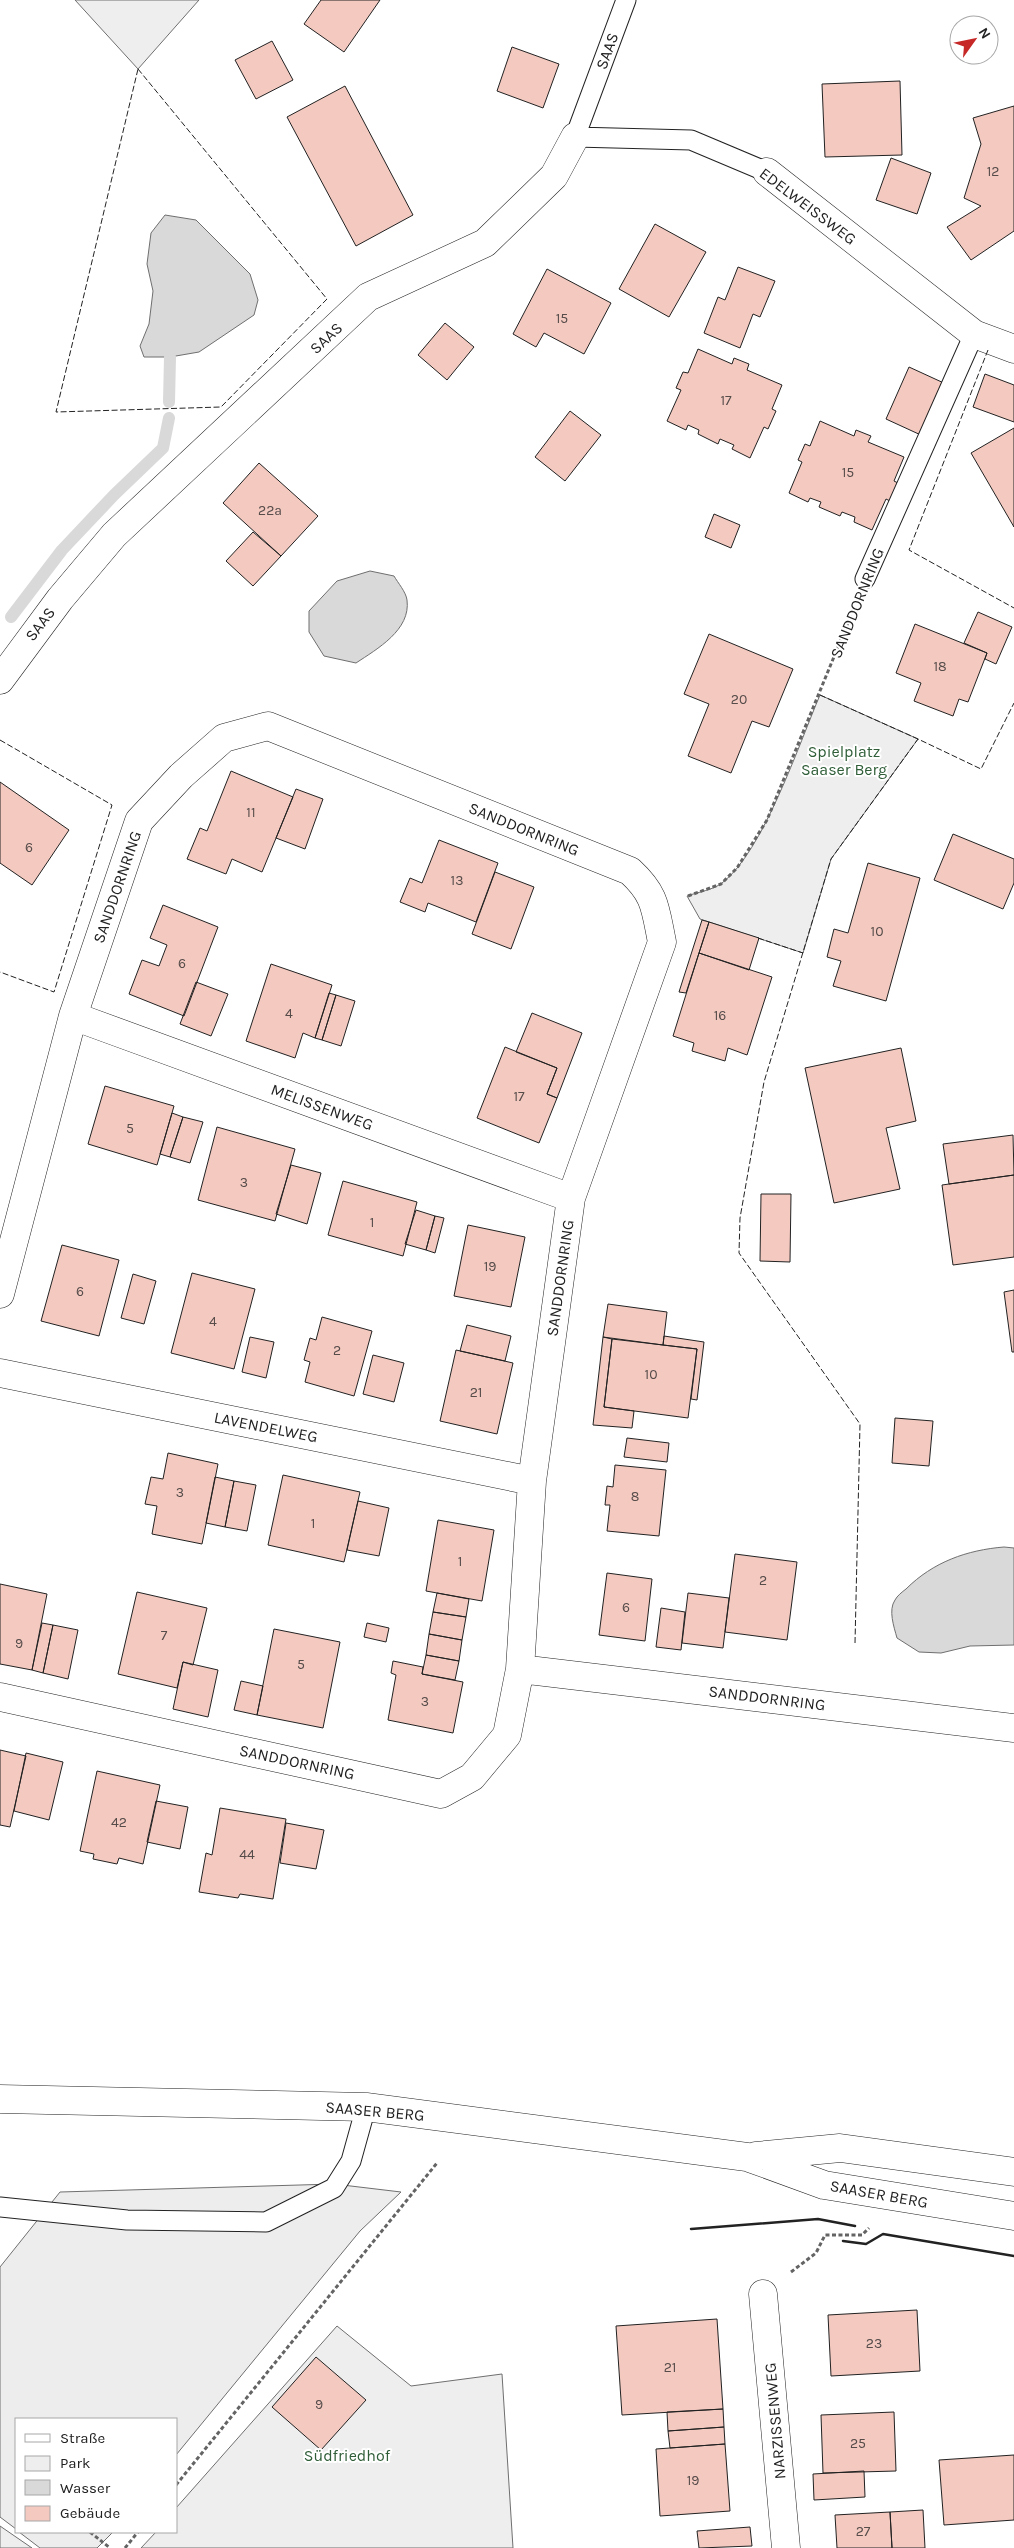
<svg xmlns="http://www.w3.org/2000/svg" width="1014" height="2548" font-family="Karla,sans-serif">
<style>
.green{fill:#eee;stroke:#6f6f6f}
.parking{fill:#ededed;stroke:#6f6f6f}
.water{fill:#d9d9d9;stroke:#6f6f6f}
.lines{fill:none;stroke-linecap:round;stroke-linejoin:round}
.stream{stroke:#d9d9d9;stroke-width:12}
.building{fill:#f3c9c0;stroke:#222}
.service-casing{stroke:#222;stroke-width:21}
.minor-casing{stroke:#222;stroke-width:29}
.tertiary-casing{stroke:#222;stroke-width:29}
.path{stroke:#646464;stroke-width:3;stroke-dasharray:4 2.5;stroke-linecap:butt}
.service{stroke:#fff;stroke-width:19}
.minor{stroke:#fff;stroke-width:28}
.tertiary{stroke:#fff;stroke-width:28}
.fence{stroke:#222;stroke-width:1;stroke-dasharray:6 2.5;stroke-linecap:butt}
.wall{stroke:#222;stroke-width:2.5}
.labels{text-anchor:middle;dominant-baseline:central;stroke-width:4;stroke-linejoin:round;paint-order:stroke}
.number-label{font-size:14px;fill:#564c4a}
.street-label{font-size:16px;fill:#222;stroke:#fff}
.park-label{font-size:16px;fill:#2f5e38;stroke:#fff}
</style>
<rect width="100%" height="100%" fill="#fff"/>
<path class="green" d="M75,0H199L138,69Z
M820,695L918,739L831,859L803,953L700,919L687,896C698,892 713,890 722,883C763,852 799,744 820,695Z
M337,2326L411,2386L502,2374L513,2548H141L156,2532H176V2508Z
M0,2526L32,2548H0Z"/>
<path class="parking" d="M334,2184L401,2192L360,2231L176,2455V2419H16V2529L0,2517V2267L60,2192Z
M19,2532H113L97,2548H40Z"/>
<path class="water" d="M165,215L196,220L250,274L258,300L254,315L199,352L170,357H144L140,346L149,324L153,291L147,264L151,233Z
M370,571L394,576C398,583 406,592 407,600C411,630 377,649 356,663L324,656L309,632V611L337,581Z
M1004,1547L1014,1548V1645L970,1646L941,1653L919,1652L897,1638C894,1627 888,1610 895,1600C897,1596 902,1592 906,1589C933,1562 967,1550 1004,1547Z"/>
<g class="lines">
<path class="stream" d="M169,402L170,357
M11,617L62,550L114,495L163,448L169,418"/>
</g>
<path class="building" d="M321,0H380L344,52L304,24Z
M272,41L293,80L256,99L235,60Z
M512,47L559,64L543,108L497,91Z
M900,81L902,155L825,157L822,84Z
M345,86L413,215L356,246L287,117Z
M1014,106V231L971,260L947,227L981,206L964,198L981,144L973,118Z
M891,158L931,173L917,214L876,200Z
M655,224L706,252L669,317L619,289Z
M738,267L775,281L760,317L753,314L740,348L704,333L718,297L725,300Z
M547,269L611,303L584,354L544,333L536,347L513,334Z
M445,323L474,347L447,380L418,355Z
M698,349L732,364L734,358L749,364L747,370L782,385L772,409L776,411L768,429L764,427L750,458L732,449L734,445L720,439L718,444L698,434L699,430L688,425L686,430L667,421L681,390L676,388L683,372L688,373Z
M909,367L946,384L923,436L886,419Z
M985,374L1014,385V422L973,407Z
M570,411L601,435L565,481L535,457Z
M820,421L854,436L856,430L871,436L868,442L904,457L894,481L898,483L890,501L886,499L872,530L854,522L855,517L842,512L840,516L819,507L821,502L810,498L808,502L789,493L802,462L798,460L805,444L810,446Z
M1014,428V527L971,453Z
M259,463L318,516L281,556L223,503Z
M714,514L740,525L731,548L705,537Z
M253,532L281,556L253,586L226,561Z
M978,612L1012,627L996,664L985,659L987,653L964,643Z
M915,624L987,653L968,702L959,699L953,716L914,701L921,683L896,673Z
M709,634L793,669L769,727L752,721L731,773L688,756L709,704L684,694Z
M231,771L293,797L262,872L232,859L226,874L187,859L200,828L207,831Z
M0,782L69,830L32,885L0,863Z
M296,789L323,799L305,849L276,838Z
M953,834L1014,859V883L1003,909L934,880Z
M439,840L498,863L476,922L428,903L425,912L400,902L410,878L422,883Z
M868,863L920,878L886,1001L833,986L841,961L827,957L834,929L848,933Z
M495,872L534,887L511,949L472,934Z
M163,905L218,927L184,1016L129,994L142,960L159,966L167,945L150,938Z
M702,920L709,922L699,953L686,993L679,992Z
M709,922L759,938L749,970L699,953Z
M699,953L772,977L747,1055L728,1048L725,1061L692,1051L694,1043L673,1036Z
M271,964L332,985L315,1038L303,1033L295,1058L246,1041Z
M196,982L228,994L211,1036L180,1024Z
M329,993L336,995L322,1040L315,1038Z
M336,995L355,1001L341,1046L322,1040Z
M532,1013L582,1033L557,1098L547,1094L557,1068L516,1052Z
M505,1047L557,1068L547,1094L557,1098L539,1143L477,1118Z
M901,1048L916,1121L886,1128L900,1189L834,1203L805,1068Z
M105,1086L174,1106L157,1165L88,1144Z
M172,1113L183,1117L170,1157L160,1154Z
M183,1117L203,1122L190,1163L170,1157Z
M217,1127L295,1149L275,1221L198,1200Z
M1013,1135L1014,1175L949,1184L943,1144Z
M291,1165L321,1173L307,1224L276,1214Z
M1014,1175V1257L953,1265L942,1185Z
M343,1181L417,1202L403,1256L328,1235Z
M761,1194H791L790,1262L760,1261Z
M416,1210L435,1216L426,1250L405,1244Z
M435,1216L444,1218L435,1253L426,1250Z
M468,1225L525,1237L511,1307L454,1296Z
M62,1245L119,1260L99,1336L41,1321Z
M192,1273L255,1289L234,1369L171,1353Z
M133,1274L156,1281L144,1324L121,1318Z
M1014,1290V1352H1012L1004,1292Z
M608,1304L667,1312L663,1345L603,1337Z
M322,1317L372,1331L354,1396L305,1382L310,1362L304,1360L310,1338L316,1340Z
M467,1325L511,1336L505,1361L460,1351Z
M664,1336L704,1342L697,1400L691,1399L697,1349L663,1345Z
M250,1337L274,1342L266,1378L242,1372Z
M603,1337L612,1339L604,1407L634,1411L632,1428L593,1425Z
M612,1339L697,1349L688,1418L604,1407Z
M456,1350L513,1363L497,1434L440,1421Z
M373,1355L404,1363L394,1402L363,1394Z
M895,1418L933,1421L929,1466L892,1463Z
M627,1438L669,1443L667,1462L624,1457Z
M168,1453L218,1464L202,1544L152,1534L157,1506L145,1504L151,1477L163,1479Z
M615,1465L666,1470L659,1536L607,1531L610,1505H605L607,1486L613,1487Z
M283,1475L360,1492L344,1562L268,1545Z
M215,1477L234,1481L225,1527L206,1523Z
M234,1481L256,1485L247,1531L225,1527Z
M358,1501L389,1508L379,1556L347,1550Z
M438,1520L494,1530L482,1601L426,1591Z
M735,1554L797,1562L787,1640L725,1632Z
M607,1573L652,1579L645,1641L599,1635Z
M0,1584L47,1594L32,1670L0,1664Z
M137,1592L207,1608L193,1665L183,1662L177,1688L118,1674Z
M437,1593L469,1599L466,1617L433,1612Z
M688,1593L729,1598L723,1648L682,1643Z
M661,1608L685,1612L681,1650L656,1647Z
M433,1612L466,1617L462,1640L429,1634Z
M42,1623L53,1625L43,1673L32,1670Z
M367,1623L389,1628L386,1642L364,1637Z
M53,1625L78,1630L68,1679L43,1673Z
M274,1629L340,1642L323,1728L257,1715Z
M429,1634L462,1640L459,1661L426,1655Z
M426,1655L459,1661L455,1680L422,1674Z
M393,1661L423,1667L422,1674L463,1682L453,1733L388,1720L396,1675L391,1673Z
M183,1662L218,1670L208,1717L173,1709Z
M241,1681L263,1686L257,1715L234,1710Z
M0,1750L26,1756L10,1827L0,1825Z
M26,1753L63,1762L49,1820L14,1811Z
M97,1771L160,1785L143,1864L119,1858L117,1864L93,1859L94,1854L80,1851Z
M156,1801L188,1807L180,1849L147,1842Z
M220,1808L286,1819L273,1899L240,1894L238,1898L199,1892L206,1853L212,1855Z
M286,1823L324,1830L316,1869L280,1863Z
M917,2310L920,2371L831,2376L828,2315Z
M717,2319L723,2409L622,2415L616,2326Z
M316,2357L366,2400L321,2450L272,2407Z
M723,2409L724,2427L668,2431L667,2412Z
M894,2412L896,2471L823,2473L821,2415Z
M724,2427L725,2444L670,2448L668,2431Z
M725,2444L730,2511L660,2516L656,2449Z
M1014,2455V2520L944,2525L939,2460Z
M864,2471L865,2497L814,2500L813,2474Z
M923,2510L925,2548H892L890,2512Z
M890,2512L892,2548H837L835,2515Z
M750,2527L752,2546L699,2548L697,2531Z"/>
<g class="lines">
<g class="service-casing">
<path id="service" d="M626,0L575,137L691,140L767,172
M865,579L974,334
M0,2207L127,2220L266,2222L334,2188L351,2161L366,2107"/>
</g>
<g class="minor-casing">
<path id="minor" d="M767,172L974,334L1014,349
M0,680L60,599L114,535L368,297L485,243L554,176L575,137
M73,1016L571,1198
M0,1294L73,1016L139,821L181,776L224,738L268,726L630,871C656,895 655,908 662,942L571,1198L532,1481L520,1669L507,1735L472,1777L441,1794L0,1697
M0,1373L532,1481
M520,1669L1014,1728
M763,2294L786,2548"/>
</g>
<g class="tertiary-casing">
<path id="tertiary" d="M0,2099L366,2107L747,2157L824,2185L1014,2216
M756,2156L840,2148L1014,2172"/>
</g>
<path class="path" d="M688,896L721,884L737,868L767,820L854,608
M791,2272L816,2253L825,2235H862L869,2228
M176,2485L437,2163
M90,2532L110,2548
M125,2548L138,2532"/>
<use href="#service" class="service"/>
<use href="#minor" class="minor"/>
<use href="#tertiary" class="tertiary"/>
<path class="fence" d="M138,69L327,299L221,407L56,412Z
M988,350L909,550L1014,608
M820,695L918,739
M0,740L112,805L54,992L0,972
M758,938L803,953
M855,1643L860,1424L739,1253L740,1218L764,1082L831,859L918,739L981,769L1014,703"/>
<path class="wall" d="M691,2229L818,2219L855,2226
M843,2241L866,2244L883,2234L1014,2256"/>
</g>
<g class="labels">
<g class="number-label">
<text x="993" y="171">12</text>
<text x="562" y="318">15</text>
<text x="726" y="400">17</text>
<text x="848" y="472">15</text>
<text x="270" y="510">22a</text>
<text x="940" y="666">18</text>
<text x="739" y="699">20</text>
<text x="251" y="812">11</text>
<text x="29" y="847">6</text>
<text x="457" y="880">13</text>
<text x="877" y="931">10</text>
<text x="182" y="963">6</text>
<text x="289" y="1013">4</text>
<text x="720" y="1015">16</text>
<text x="519" y="1096">17</text>
<text x="130" y="1128">5</text>
<text x="244" y="1182">3</text>
<text x="372" y="1222">1</text>
<text x="490" y="1266">19</text>
<text x="80" y="1291">6</text>
<text x="213" y="1321">4</text>
<text x="337" y="1350">2</text>
<text x="651" y="1374">10</text>
<text x="476" y="1392">21</text>
<text x="180" y="1492">3</text>
<text x="635" y="1496">8</text>
<text x="313" y="1523">1</text>
<text x="460" y="1561">1</text>
<text x="763" y="1580">2</text>
<text x="626" y="1607">6</text>
<text x="164" y="1635">7</text>
<text x="19" y="1643">9</text>
<text x="301" y="1664">5</text>
<text x="425" y="1701">3</text>
<text x="119" y="1822">42</text>
<text x="247" y="1854">44</text>
<text x="874" y="2343">23</text>
<text x="670" y="2367">21</text>
<text x="319" y="2404">9</text>
<text x="858" y="2443">25</text>
<text x="693" y="2480">19</text>
<text x="863" y="2531">27</text>
</g>
<g class="street-label">
<text transform="translate(607 51) rotate(-70)">SAAS</text>
<text transform="translate(808 206) rotate(37)">EDELWEISSWEG</text>
<text transform="translate(326 338) rotate(-43)">SAAS</text>
<text transform="translate(857 603) rotate(-68)">SANDDORNRING</text>
<text transform="translate(40 624) rotate(-53)">SAAS</text>
<text transform="translate(524 829) rotate(22)">SANDDORNRING</text>
<text transform="translate(117 887) rotate(-71)">SANDDORNRING</text>
<text transform="translate(322 1107) rotate(20)">MELISSENWEG</text>
<text transform="translate(560 1278) rotate(-82)">SANDDORNRING</text>
<text transform="translate(266 1427) rotate(11)">LAVENDELWEG</text>
<text transform="translate(767 1698) rotate(7)">SANDDORNRING</text>
<text transform="translate(297 1762) rotate(12)">SANDDORNRING</text>
<text transform="translate(375 2111) rotate(5)">SAASER BERG</text>
<text transform="translate(879 2194) rotate(10)">SAASER BERG</text>
<text transform="translate(775 2421) rotate(-95)">NARZISSENWEG</text>
</g>
<g class="park-label">
<text x="844" y="751">Spielplatz<tspan x="844" dy="18">Saaser Berg</tspan></text>
<text x="347" y="2455">Südfriedhof</text>
</g>
</g>
<rect x="15" y="2418" width="162" height="115" fill="#ffffff" stroke="#a7a7a7"/>
<rect x="25" y="2434" width="25" height="8" fill="#ffffff" stroke="#a7a7a7"/>
<text x="60" y="2443" font-size="15" fill="#222222">Straße</text>
<rect x="25" y="2456" width="25" height="15" fill="#eeeeee" stroke="#a7a7a7"/>
<text x="60" y="2468" font-size="15" fill="#222222">Park</text>
<rect x="25" y="2480" width="25" height="15" fill="#d9d9d9" stroke="#a7a7a7"/>
<text x="60" y="2493" font-size="15" fill="#222222">Wasser</text>
<rect x="25" y="2506" width="25" height="15" fill="#f3c9c0" stroke="#a7a7a7"/>
<text x="60" y="2518" font-size="15" fill="#222222">Gebäude</text>
<g transform="translate(974 40) rotate(57)"><circle r="24" fill="#ffffff" stroke="#a7a7a7"/>
<path d="M0-4L9 19L0 12L-9 19Z" fill="#c62828"/>
<text y="-8" font-size="14" font-weight="bold" text-anchor="middle" fill="#222222">N</text>
</g>
</svg>
